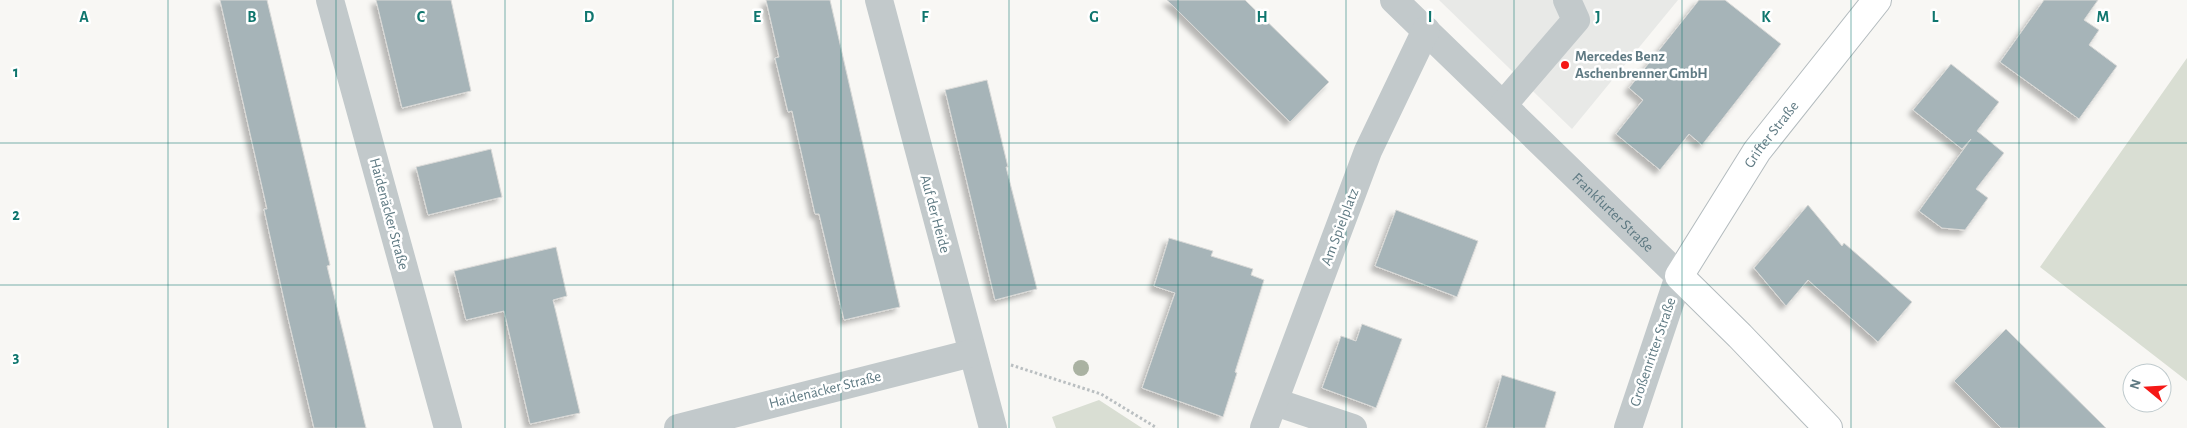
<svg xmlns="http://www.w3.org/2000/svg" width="2187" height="428" font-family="'Alegreya Sans',sans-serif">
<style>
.built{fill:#e8e9e7}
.green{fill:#d9ded3}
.building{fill:#a6b4b8;stroke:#d9d9d7;filter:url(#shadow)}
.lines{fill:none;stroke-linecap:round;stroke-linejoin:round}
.major-casing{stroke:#b3bbbe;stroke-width:30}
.path{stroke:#babfc1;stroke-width:3;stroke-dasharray:2.5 2.5;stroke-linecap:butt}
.minor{stroke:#c2c9cb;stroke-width:28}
.major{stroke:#fff;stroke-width:28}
.tree{fill:#aab2a2}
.grid{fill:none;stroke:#0f766e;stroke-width:1;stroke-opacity:0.55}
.poi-dot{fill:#f51816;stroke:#fff;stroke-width:2}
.labels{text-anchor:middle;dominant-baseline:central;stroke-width:5;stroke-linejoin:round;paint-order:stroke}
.poi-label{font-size:15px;font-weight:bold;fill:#5f7a83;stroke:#fff;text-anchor:start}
.street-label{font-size:15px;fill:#5f7a83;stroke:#fff}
.grid-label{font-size:16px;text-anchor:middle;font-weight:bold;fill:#0f766e;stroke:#fff;stroke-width:5;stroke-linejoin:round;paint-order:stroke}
</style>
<defs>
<filter id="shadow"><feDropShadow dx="-4.5" dy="4.5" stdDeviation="2.5" flood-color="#0004"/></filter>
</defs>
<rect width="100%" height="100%" fill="#f8f7f4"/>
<path class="built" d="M1439,0H1678L1572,129Z"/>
<path class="green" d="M2187,58V381L2040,267Z
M1099,400L1142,428H1056L1052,417Z"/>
<path class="building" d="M220,0H267L330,265L327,266L366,428H314L288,318L264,209H267Z
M376,0H451L471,91L402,108Z
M766,0H830L900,307L844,320L819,214H815L792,111L788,112L775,58L779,57Z
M1167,0H1245L1329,82L1290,122Z
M1699,0H1725L1781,44L1702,145L1689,134L1660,170L1616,134L1643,100L1629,88Z
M2044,0H2098L2084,20L2099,30L2089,45L2117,66L2079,119L2000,62Z
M1951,64L1999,102L1977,131L2004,153L1976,189L1988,198L1965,230L1942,228L1919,211L1971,139L1962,149L1913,110Z
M987,80L1008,167H1006L1037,289L995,300L945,90Z
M491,149L502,197L428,215L416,167Z
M1808,205L1842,246L1844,243L1912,302L1878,342L1808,280L1786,306L1754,268Z
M1396,210L1478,241L1457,297L1375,266Z
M1169,238L1213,251L1211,256L1253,269L1251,275L1264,280L1235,372L1237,373L1223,417L1142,388L1175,293L1154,286Z
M556,247L567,296L553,300L580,413L530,424L504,311L466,320L454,271Z
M1362,324L1402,339L1376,408L1322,388L1341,336L1356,341Z
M2006,329L2106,428H2001L1954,381Z
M1502,375L1556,392L1545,428H1486Z"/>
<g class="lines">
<g class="major-casing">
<g id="major">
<path id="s2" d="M1828,428L1740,336L1679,276L1757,151L1877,0"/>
</g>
</g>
<path class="path" d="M1011,365L1101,394L1157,428"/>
<g class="minor">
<path d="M330,0L448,428"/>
<path d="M879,0L993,428"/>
<path id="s1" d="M1394,0L1679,276L1628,428"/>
<path d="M1503,105L1576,20L1567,0"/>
<path d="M1275,402L1353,428"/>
<path d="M678,428L972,353"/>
<path d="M1264,428L1368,151L1426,30"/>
</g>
<use href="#major" class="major"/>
</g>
<circle class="tree" cx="1081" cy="368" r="8"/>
<path class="grid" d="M168,0V428M336,0V428M505,0V428M673,0V428M841,0V428M1009,0V428M1178,0V428M1346,0V428M1514,0V428M1682,0V428M1851,0V428M2019,0V428M0,143H2187M0,285H2187"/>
<circle class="poi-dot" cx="1565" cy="65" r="5"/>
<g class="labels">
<g class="poi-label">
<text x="1575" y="56">Mercedes Benz<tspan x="1575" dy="17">Aschenbrenner GmbH</tspan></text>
</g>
<g class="street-label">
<text stroke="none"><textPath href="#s2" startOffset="382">Grifter Straße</textPath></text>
<text stroke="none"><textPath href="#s1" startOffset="305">Frankfurter Straße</textPath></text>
<text transform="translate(389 214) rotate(75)">Haidenäcker Straße</text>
<text transform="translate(935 214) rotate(75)">Auf der Heide</text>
<text transform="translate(1340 227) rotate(-69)">Am Spielplatz</text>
<text transform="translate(1653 352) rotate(-71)">Großenritter Straße</text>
<text transform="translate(825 390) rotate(-14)">Haidenäcker Straße</text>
</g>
</g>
<g class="grid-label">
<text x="84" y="22">A</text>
<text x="252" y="22">B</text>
<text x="421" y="22">C</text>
<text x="589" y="22">D</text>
<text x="757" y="22">E</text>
<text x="925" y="22">F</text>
<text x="1094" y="22">G</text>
<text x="1262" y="22">H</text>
<text x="1430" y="22">I</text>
<text x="1598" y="22">J</text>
<text x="1766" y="22">K</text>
<text x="1935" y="22">L</text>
<text x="2103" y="22">M</text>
<text x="16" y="77">1</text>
<text x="16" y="220">2</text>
<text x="16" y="362">3</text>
</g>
<g transform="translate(2147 388) rotate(288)"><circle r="24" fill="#ffffff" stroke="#bfcacd"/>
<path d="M0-4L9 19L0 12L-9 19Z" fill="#f51816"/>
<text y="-8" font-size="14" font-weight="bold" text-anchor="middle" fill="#5f7a83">N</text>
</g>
</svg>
